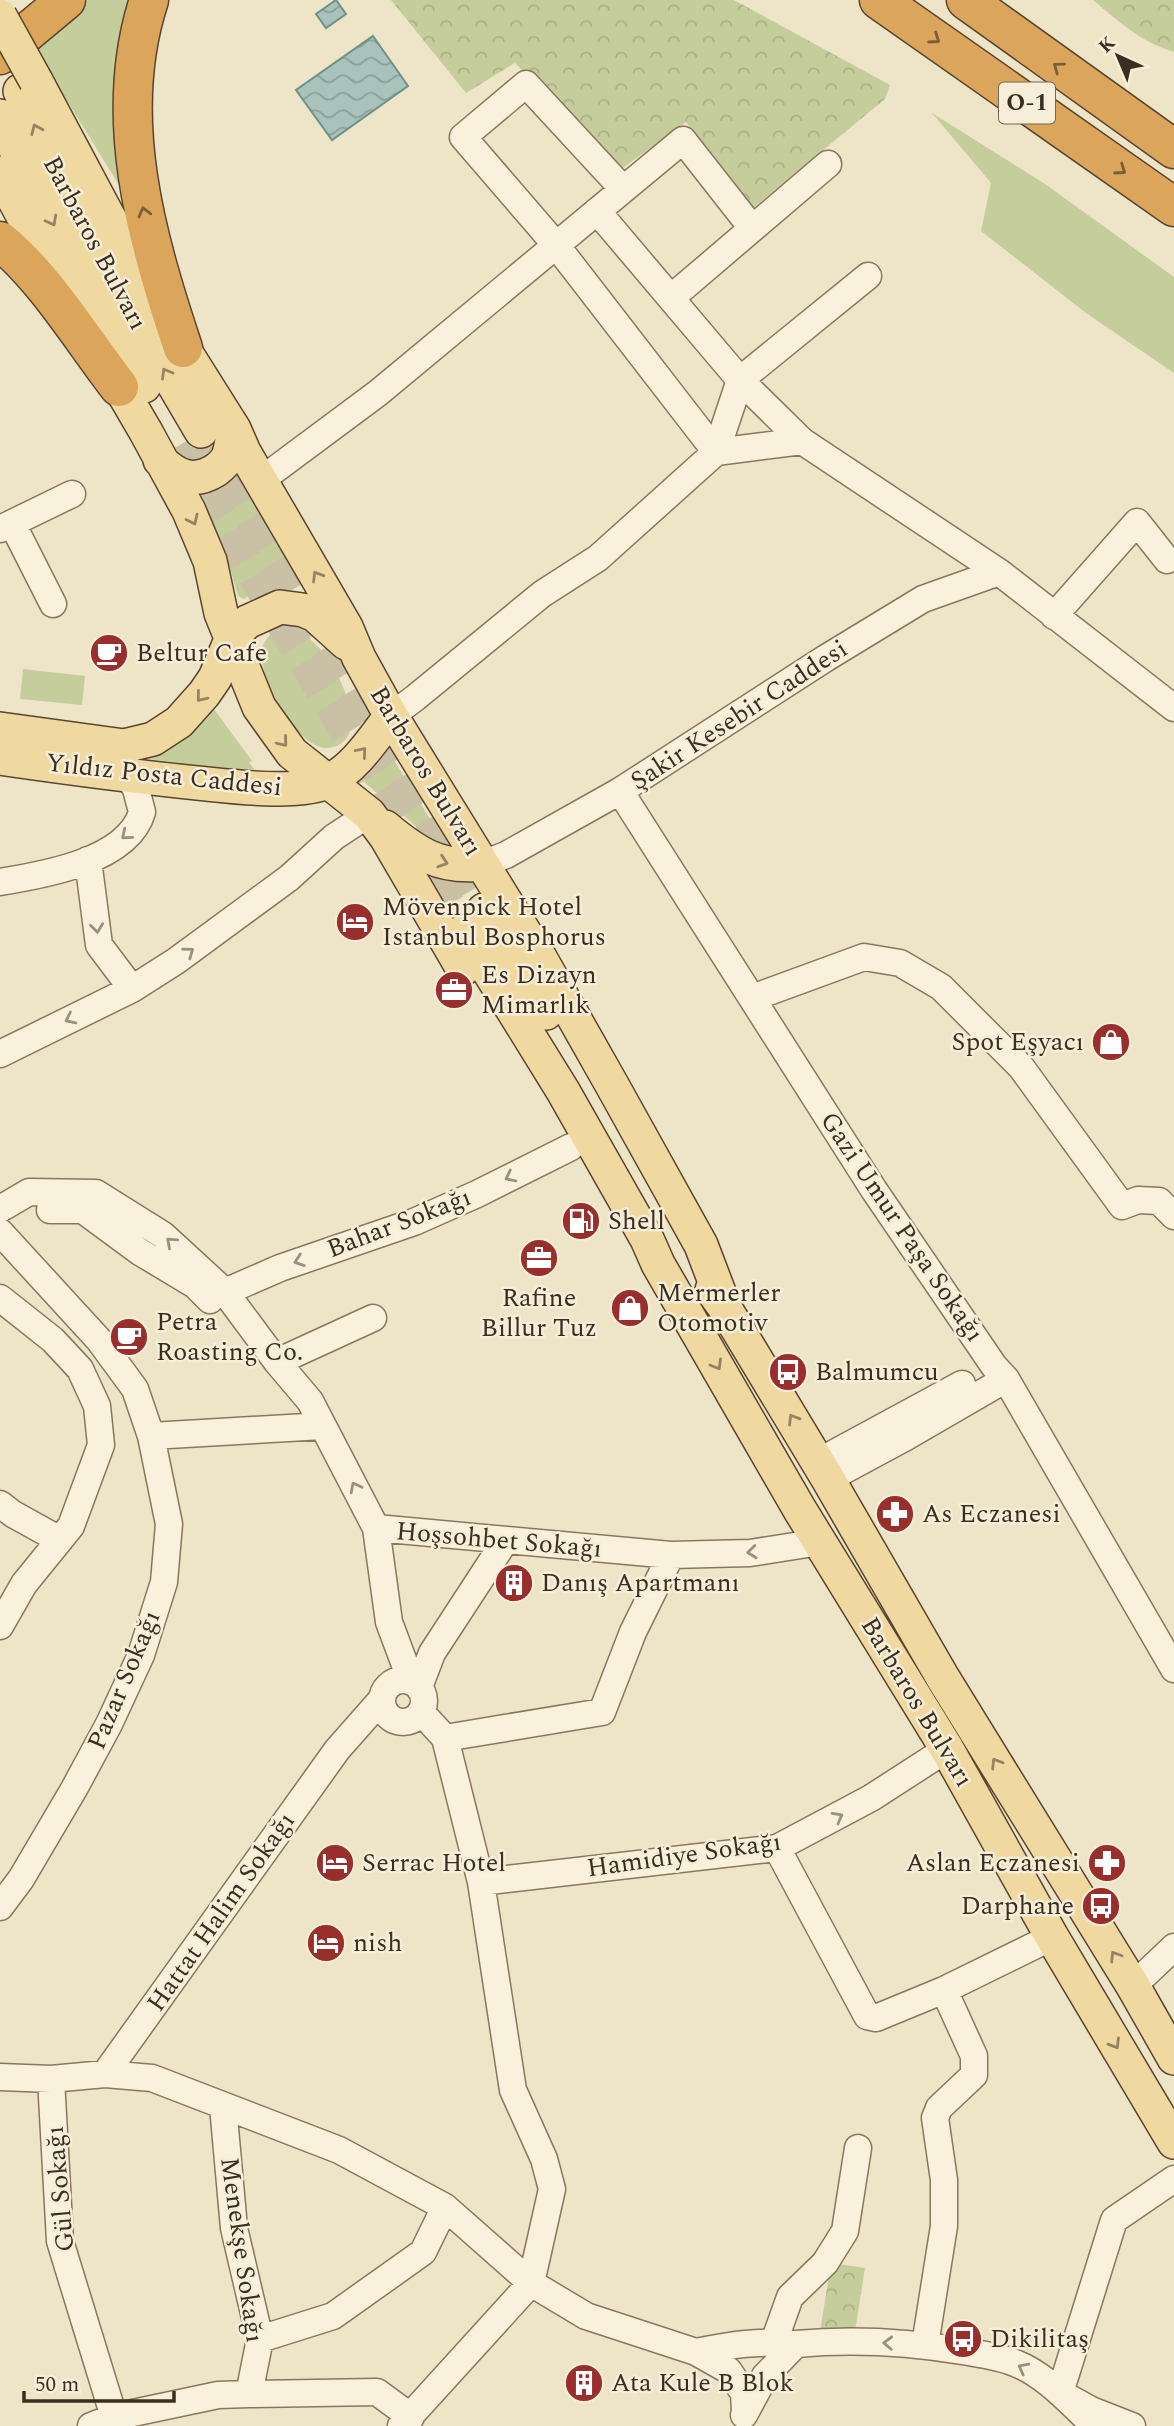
<svg xmlns="http://www.w3.org/2000/svg" width="1174" height="2426" font-family="Spectral,serif">
<style>
.green{fill:#c6cd9c}
.forest{fill:url(#forest-crowns)}
.water{fill:url(#water-waves);stroke:#6f918a;stroke-width:2}
.lines{fill:none;stroke-linecap:round;stroke-linejoin:round}
.major-tunnel{stroke:#cac0a6;stroke-width:33;stroke-dasharray:33 17;stroke-linecap:butt}
.minor-casing{stroke:#8a765d;stroke-width:29}
.major-casing{stroke:#594431;stroke-width:36}
.highway-casing{stroke:#594431;stroke-width:41}
.minor{stroke:#f9f1dc;stroke-width:26}
.major{stroke:#f0d9a1;stroke-width:33}
.highway{stroke:#dba65b;stroke-width:38}
.major-bridge-casing{stroke:#594431;stroke-width:36;stroke-linecap:butt}
.major-bridge{stroke:#f0d9a1;stroke-width:33}
.oneway{stroke:#7b5e38}
.oneway2{stroke:#968460}
.oneway3{stroke:#9a907e}
.labels{text-anchor:middle;dominant-baseline:central;stroke-width:5;stroke-linejoin:round;paint-order:stroke}
.shield{fill:#f6eed8;stroke:#736857;stroke-width:2}
.shield-label{font-size:24px;font-weight:bold;fill:#3b2e20}
.street-label{font-size:26px;fill:#3b2e20;stroke:#f6eed8}
.poi-label{font-size:26px;fill:#3b2e20;stroke:#f6eed8;text-anchor:start}
</style>
<defs>
<pattern id="forest-crowns" width="20" height="18" patternUnits="userSpaceOnUse" patternTransform="scale(1.75)"><rect width="20" height="18" fill="#c6cd9c"/><path d="M2 6a3 3 0 1 1 6 0M12 15a3 3 0 1 1 6 0" fill="none" stroke="#abb086"/></pattern>
<pattern id="water-waves" width="16" height="10" patternUnits="userSpaceOnUse" patternTransform="scale(1.75)"><rect width="16" height="10" fill="#a9c2bc"/><path d="M0 5q4-4 8 0t8 0" fill="none" stroke="#8b9e98"/></pattern>
</defs>
<rect width="100%" height="100%" fill="#eee4c8"/>
<path class="green" d="M88,0H135L117,108L119,185L40,57L35,44Z
M932,113L1045,184L1174,277V373L1086,313L981,231L991,183Z
M238,475L302,583L266,585L244,599L238,596L227,558L201,498L229,486Z
M290,626C303,632 314,642 324,653C339,672 374,741 329,748C299,752 250,669 264,643C269,633 280,629 290,626Z
M23,669L85,676L82,705L20,699Z
M214,709L252,761L249,763L255,770L235,771L148,759L171,748Z
M389,752L443,840L437,844L364,782Z"/>
<path class="forest" d="M391,0H734L890,85L885,99L753,208L686,122L620,170L515,63L466,93Z
M1093,0H1174V52C1141,42 1119,22 1093,0Z
M831,2263L865,2268L854,2337L820,2332Z"/>
<path class="water" d="M336,0L346,14L326,28L316,14Z
M373,36L408,86L332,140L296,90Z"/>
<g class="lines">
<path class="major-tunnel" d="M201,431L484,910
M178,446L464,931"/>
<g class="minor-casing">
<path id="minor" d="M623,189L526,84L463,137L556,245L716,452L740,380L802,441
M597,211L740,380L868,276
M671,298L828,164
M261,480L378,393L683,140L752,228
M12,523L53,604
M0,529L72,494
M1054,616L1137,522L1167,560
M391,716L415,698L542,594L598,558L716,452L802,441L999,572L1174,708
M620,791L874,1190L994,1366L1006,1379L1174,1669
M88,860L99,945L132,989
M482,864L506,855L620,791L826,658L923,599L999,572
M0,882C43,875 128,861 142,812L136,789L128,776
M752,998L864,957L900,963L941,987L1021,1067L1122,1206L1138,1200L1159,1201L1174,1216
M0,1054L132,989L176,961L289,878L334,837L369,814
M0,1209L29,1192L96,1193L163,1235L225,1292L277,1362L310,1401L376,1528L671,1555L750,1553L820,1542
M50,1210H83L140,1252L195,1285L210,1300
M0,1232L99,1340L135,1389L151,1436L169,1524L164,1582L141,1655L109,1724L74,1789L21,1879L0,1907
M225,1292L280,1268L414,1222L477,1194L571,1147
M0,1298L53,1340L80,1369L97,1406L101,1445L71,1526L24,1584L0,1626
M277,1362L373,1318
M151,1436L323,1426
M818,1462L962,1384
M828,1479L906,1437L1006,1379
M0,1504L13,1514L60,1540
M376,1528L389,1622L411,1681
M382 1701a21 21 0 1 1 42 0a21 21 0 1 1-42 0Z
M419,1687L432,1653L505,1541
M445,1738L602,1712L633,1632L671,1555
M777,1848L867,2016L876,2018L944,1990L974,2056V2075L939,2108L935,2118L944,2180V2226L925,2345
M481,1882L777,1848L871,1798L947,1749
M1133,1986L1174,1947
M944,1990L1052,1937
M105,2074L337,1750L381,1700
M0,2077L51,2079L105,2074L152,2078L339,2150L445,2207L531,2283L586,2316L696,2352L728,2370L744,2393L745,2412
M51,2079L60,2241L114,2417
M223,2106L234,2228L260,2339L249,2394
M260,2339L333,2316L423,2252L445,2207
M774,2342L790,2297L825,2263L845,2231L858,2148
M696,2352C729,2345 762,2340 796,2344C850,2339 908,2342 962,2351C980,2354 998,2356 1015,2363C1046,2375 1071,2404 1095,2426
M744,2415L765,2376L796,2344
M91,2426L114,2417L218,2395L249,2394L377,2392L411,2417
M401,2426L531,2283L552,2189L544,2159L513,2090L481,1882L445,1738L421,1712
M1132,2426L1091,2410L1060,2393L1114,2220L1174,2179"/>
</g>
<g class="major-casing">
<path id="major" d="M36,81L108,216L183,348L234,429L244,452L346,627L359,658L391,716L539,956L612,1085L701,1245L725,1308
M20,91L84,232L201,431
M0,116L36,192L144,386
M0,173L67,298
M107,365L146,432L189,511L210,561L221,613L259,707L292,753L369,814L386,837L463,969
M160,460C177,477 194,484 216,470C221,466 225,463 228,457C231,449 232,439 234,429
M0,729L124,746L153,739L179,722L204,694L215,678L232,637L247,622L280,607L303,610L315,615L346,643
M0,758C69,768 138,777 207,784C236,787 303,795 329,781C356,767 373,739 391,716
M385,827C416,853 440,869 482,864
M484,910L546,1013
M464,931L563,1091L647,1239L658,1264L800,1510L947,1749L1052,1937L1174,2142
M712,1290L725,1308L828,1479L943,1678L1133,1986L1174,2058"/>
</g>
<g class="highway-casing">
<path id="highway" d="M149,0C111,116 146,237 183,348
M879,0L1174,207
M966,0L1174,149
M0,55L66,0
M0,241C44,276 84,342 119,387"/>
</g>
<use href="#minor" class="minor"/>
<use href="#major" class="major"/>
<use href="#highway" class="highway"/>
<g class="major-bridge-casing">
<path id="major-bridge" d="M0,16L36,81"/>
</g>
<use href="#major-bridge" class="major-bridge"/>
</g>
<defs><path id="oneway-chevron" d="M-2-3.5L2.5 0L-2 3.5" fill="none" stroke-width="1.6" stroke-linecap="round" stroke-linejoin="round" transform="scale(1.75)"/></defs>
<g class="oneway">
<use href="#oneway-chevron" transform="translate(935 39) rotate(35)"/>
<use href="#oneway-chevron" transform="translate(1058 67) rotate(-144)"/>
<use href="#oneway-chevron" transform="translate(1121 170) rotate(35)"/>
<use href="#oneway-chevron" transform="translate(144 212) rotate(-105)"/>
</g>
<g class="oneway2">
<use href="#oneway-chevron" transform="translate(36 129) rotate(-114)"/>
<use href="#oneway-chevron" transform="translate(52 221) rotate(62)"/>
<use href="#oneway-chevron" transform="translate(166 373) rotate(-120)"/>
<use href="#oneway-chevron" transform="translate(193 520) rotate(65)"/>
<use href="#oneway-chevron" transform="translate(317 576) rotate(-121)"/>
<use href="#oneway-chevron" transform="translate(201 697) rotate(129)"/>
<use href="#oneway-chevron" transform="translate(283 742) rotate(51)"/>
<use href="#oneway-chevron" transform="translate(362 752) rotate(-49)"/>
<use href="#oneway-chevron" transform="translate(443 862) rotate(18)"/>
<use href="#oneway-chevron" transform="translate(717 1365) rotate(60)"/>
<use href="#oneway-chevron" transform="translate(793 1419) rotate(-121)"/>
<use href="#oneway-chevron" transform="translate(996 1763) rotate(-122)"/>
<use href="#oneway-chevron" transform="translate(1115 1956) rotate(-122)"/>
<use href="#oneway-chevron" transform="translate(1115 2044) rotate(59)"/>
</g>
<g class="oneway3">
<use href="#oneway-chevron" transform="translate(126 835) rotate(140)"/>
<use href="#oneway-chevron" transform="translate(97 928) rotate(83)"/>
<use href="#oneway-chevron" transform="translate(189 952) rotate(-36)"/>
<use href="#oneway-chevron" transform="translate(70 1019) rotate(154)"/>
<use href="#oneway-chevron" transform="translate(510 1177) rotate(153)"/>
<use href="#oneway-chevron" transform="translate(171 1242) rotate(-138)"/>
<use href="#oneway-chevron" transform="translate(299 1261) rotate(161)"/>
<use href="#oneway-chevron" transform="translate(355 1487) rotate(-117)"/>
<use href="#oneway-chevron" transform="translate(752 1552) rotate(174)"/>
<use href="#oneway-chevron" transform="translate(838 1817) rotate(-29)"/>
<use href="#oneway-chevron" transform="translate(888 2343) rotate(-178)"/>
<use href="#oneway-chevron" transform="translate(1023 2368) rotate(-152)"/>
</g>
<defs>
<g id="cafe-disc" transform="scale(2.0125)"><circle r="9.5" fill="#992f2d" stroke="#f6eed8"/><path d="M-5.5-4.5H6V0H3Q3 3.5 0 3.5H-2.5Q-5.5 3.5-5.5 0ZM3-3.2v2h1.7v-2ZM-6 4.5H4V6H-6Z" fill="#fff"/></g>
<g id="hotel-disc" transform="scale(2.0125)"><circle r="9.5" fill="#992f2d" stroke="#f6eed8"/><path d="M-6-4.5h1.5V1H6V5H4.5V3h-9V5H-6ZM-4 0a1.8 1.8 0 1 1 3.6 0ZM.5 0V-2.5h3Q6-2.5 6 0Z" fill="#fff"/></g>
<g id="office-disc" transform="scale(2.0125)"><circle r="9.5" fill="#992f2d" stroke="#f6eed8"/><path d="M-6-3h4V-5.5h4V-3h4V5H-6ZM-1-4.5V-3h2v-1.5ZM-6 0V1H6V0Z" fill="#fff"/></g>
<g id="shop-disc" transform="scale(2.0125)"><circle r="9.5" fill="#992f2d" stroke="#f6eed8"/><path d="M-5-2.5h2.3a2.7 3.5 0 0 1 5.4 0H5L5.5 6h-11ZM-1.5-2.5h3a1.5 2.3 0 0 0-3 0Z" fill="#fff"/></g>
<g id="fuel-disc" transform="scale(2.0125)"><circle r="9.5" fill="#992f2d" stroke="#f6eed8"/><path d="M-5.5-6h7V0h2V4h1.3V-2.5L3-4.5l.8-.8L6-3V5H2.5V1h-1V6h-7ZM-4.2-4.7v3.2H.2V-4.7Z" fill="#fff"/></g>
<g id="bus-disc" transform="scale(2.0125)"><circle r="9.5" fill="#992f2d" stroke="#f6eed8"/><path d="M-5-6H5V4H4V6H2V4H-2V6H-4V4H-5ZM-3.5-4V0h7V-4ZM-3.5 1.2v1.5H-2V1.2ZM2 1.2v1.5H3.5V1.2Z" fill="#fff"/></g>
<g id="pharmacy-disc" transform="scale(2.0125)"><circle r="9.5" fill="#992f2d" stroke="#f6eed8"/><path d="M-2-6h4v4h4v4h-4v4h-4v-4h-4v-4h4Z" fill="#fff"/></g>
<g id="building-disc" transform="scale(2.0125)"><circle r="9.5" fill="#992f2d" stroke="#f6eed8"/><path d="M-4-6H4V6H1V3H-1V6H-4ZM-2.5-4.3h1.7v1.8h-1.7ZM.8-4.3h1.7v1.8H.8ZM-2.5-1h1.7V.8h-1.7ZM.8-1h1.7V.8H.8Z" fill="#fff"/></g>
</defs>
<g fill-rule="evenodd">
<use href="#cafe-disc" x="109" y="653"/>
<use href="#hotel-disc" x="355" y="922"/>
<use href="#office-disc" x="454" y="990"/>
<use href="#shop-disc" x="1111" y="1042"/>
<use href="#fuel-disc" x="581" y="1221"/>
<use href="#office-disc" x="539" y="1258"/>
<use href="#shop-disc" x="630" y="1308"/>
<use href="#cafe-disc" x="129" y="1337"/>
<use href="#bus-disc" x="788" y="1372"/>
<use href="#pharmacy-disc" x="895" y="1514"/>
<use href="#building-disc" x="514" y="1583"/>
<use href="#hotel-disc" x="335" y="1863"/>
<use href="#pharmacy-disc" x="1107" y="1863"/>
<use href="#bus-disc" x="1101" y="1906"/>
<use href="#hotel-disc" x="326" y="1943"/>
<use href="#bus-disc" x="963" y="2339"/>
<use href="#building-disc" x="584" y="2383"/>
</g>
<g class="labels">
<rect class="shield" x="999" y="82.5" width="56" height="41" rx="5"/>
<g class="shield-label">
<text x="1027" y="103">O-1</text>
</g>
<g class="street-label">
<text transform="translate(95 243) rotate(62)">Barbaros Bulvarı</text>
<text transform="translate(739 715) rotate(-33)">Şakir Kesebir Caddesi</text>
<text transform="translate(426 771) rotate(59)">Barbaros Bulvarı</text>
<text transform="translate(164 775) rotate(6)">Yıldız Posta Caddesi</text>
<text transform="translate(399 1223) rotate(-21)">Bahar Sokağı</text>
<text transform="translate(902 1227) rotate(56)">Gazi Umur Paşa Sokağı</text>
<text transform="translate(499 1540) rotate(5)">Hoşsohbet Sokağı</text>
<text transform="translate(124 1680) rotate(-67)">Pazar Sokağı</text>
<text transform="translate(917 1702) rotate(59)">Barbaros Bulvarı</text>
<text transform="translate(684 1855) rotate(-8)">Hamidiye Sokağı</text>
<text transform="translate(221 1912) rotate(-55)">Hattat Halim Sokağı</text>
<text transform="translate(60 2189) rotate(-95)">Gül Sokağı</text>
<text transform="translate(242 2250) rotate(82)">Menekşe Sokağı</text>
</g>
<g class="poi-label">
<text x="136" y="653">Beltur Cafe</text>
<text x="382" y="907">Mövenpick Hotel<tspan x="382" dy="30">Istanbul Bosphorus</tspan></text>
<text x="481" y="975">Es Dizayn<tspan x="481" dy="30">Mimarlık</tspan></text>
<text x="1084" y="1042" text-anchor="end">Spot Eşyacı</text>
<text x="608" y="1221">Shell</text>
<text x="657" y="1293">Mermerler<tspan x="657" dy="30">Otomotiv</tspan></text>
<text x="539" y="1298" text-anchor="middle">Rafine<tspan x="539" dy="30">Billur Tuz</tspan></text>
<text x="156" y="1322">Petra<tspan x="156" dy="30">Roasting Co.</tspan></text>
<text x="815" y="1372">Balmumcu</text>
<text x="922" y="1514">As Eczanesi</text>
<text x="541" y="1583">Danış Apartmanı</text>
<text x="362" y="1863">Serrac Hotel</text>
<text x="1080" y="1863" text-anchor="end">Aslan Eczanesi</text>
<text x="1074" y="1906" text-anchor="end">Darphane</text>
<text x="353" y="1943">nish</text>
<text x="990" y="2339">Dikilitaş</text>
<text x="611" y="2383">Ata Kule B Blok</text>
</g>
</g>
<g transform="translate(1118 56) rotate(316)" stroke="#f6eed8" stroke-width="5" paint-order="stroke">
<path d="M0-5L12 26L0 18L-12 26Z" fill="#3b2e20"/>
<text y="-10" font-size="19" font-weight="bold" text-anchor="middle" fill="#3b2e20">K</text>
</g>
<path d="M24 2391v10h150v-10" fill="none" stroke="#3b2e20" stroke-width="3.5"/>
<text x="35" y="2391" font-size="21" fill="#3b2e20" stroke="#f6eed8" stroke-width="5" paint-order="stroke">50 m</text>
</svg>
